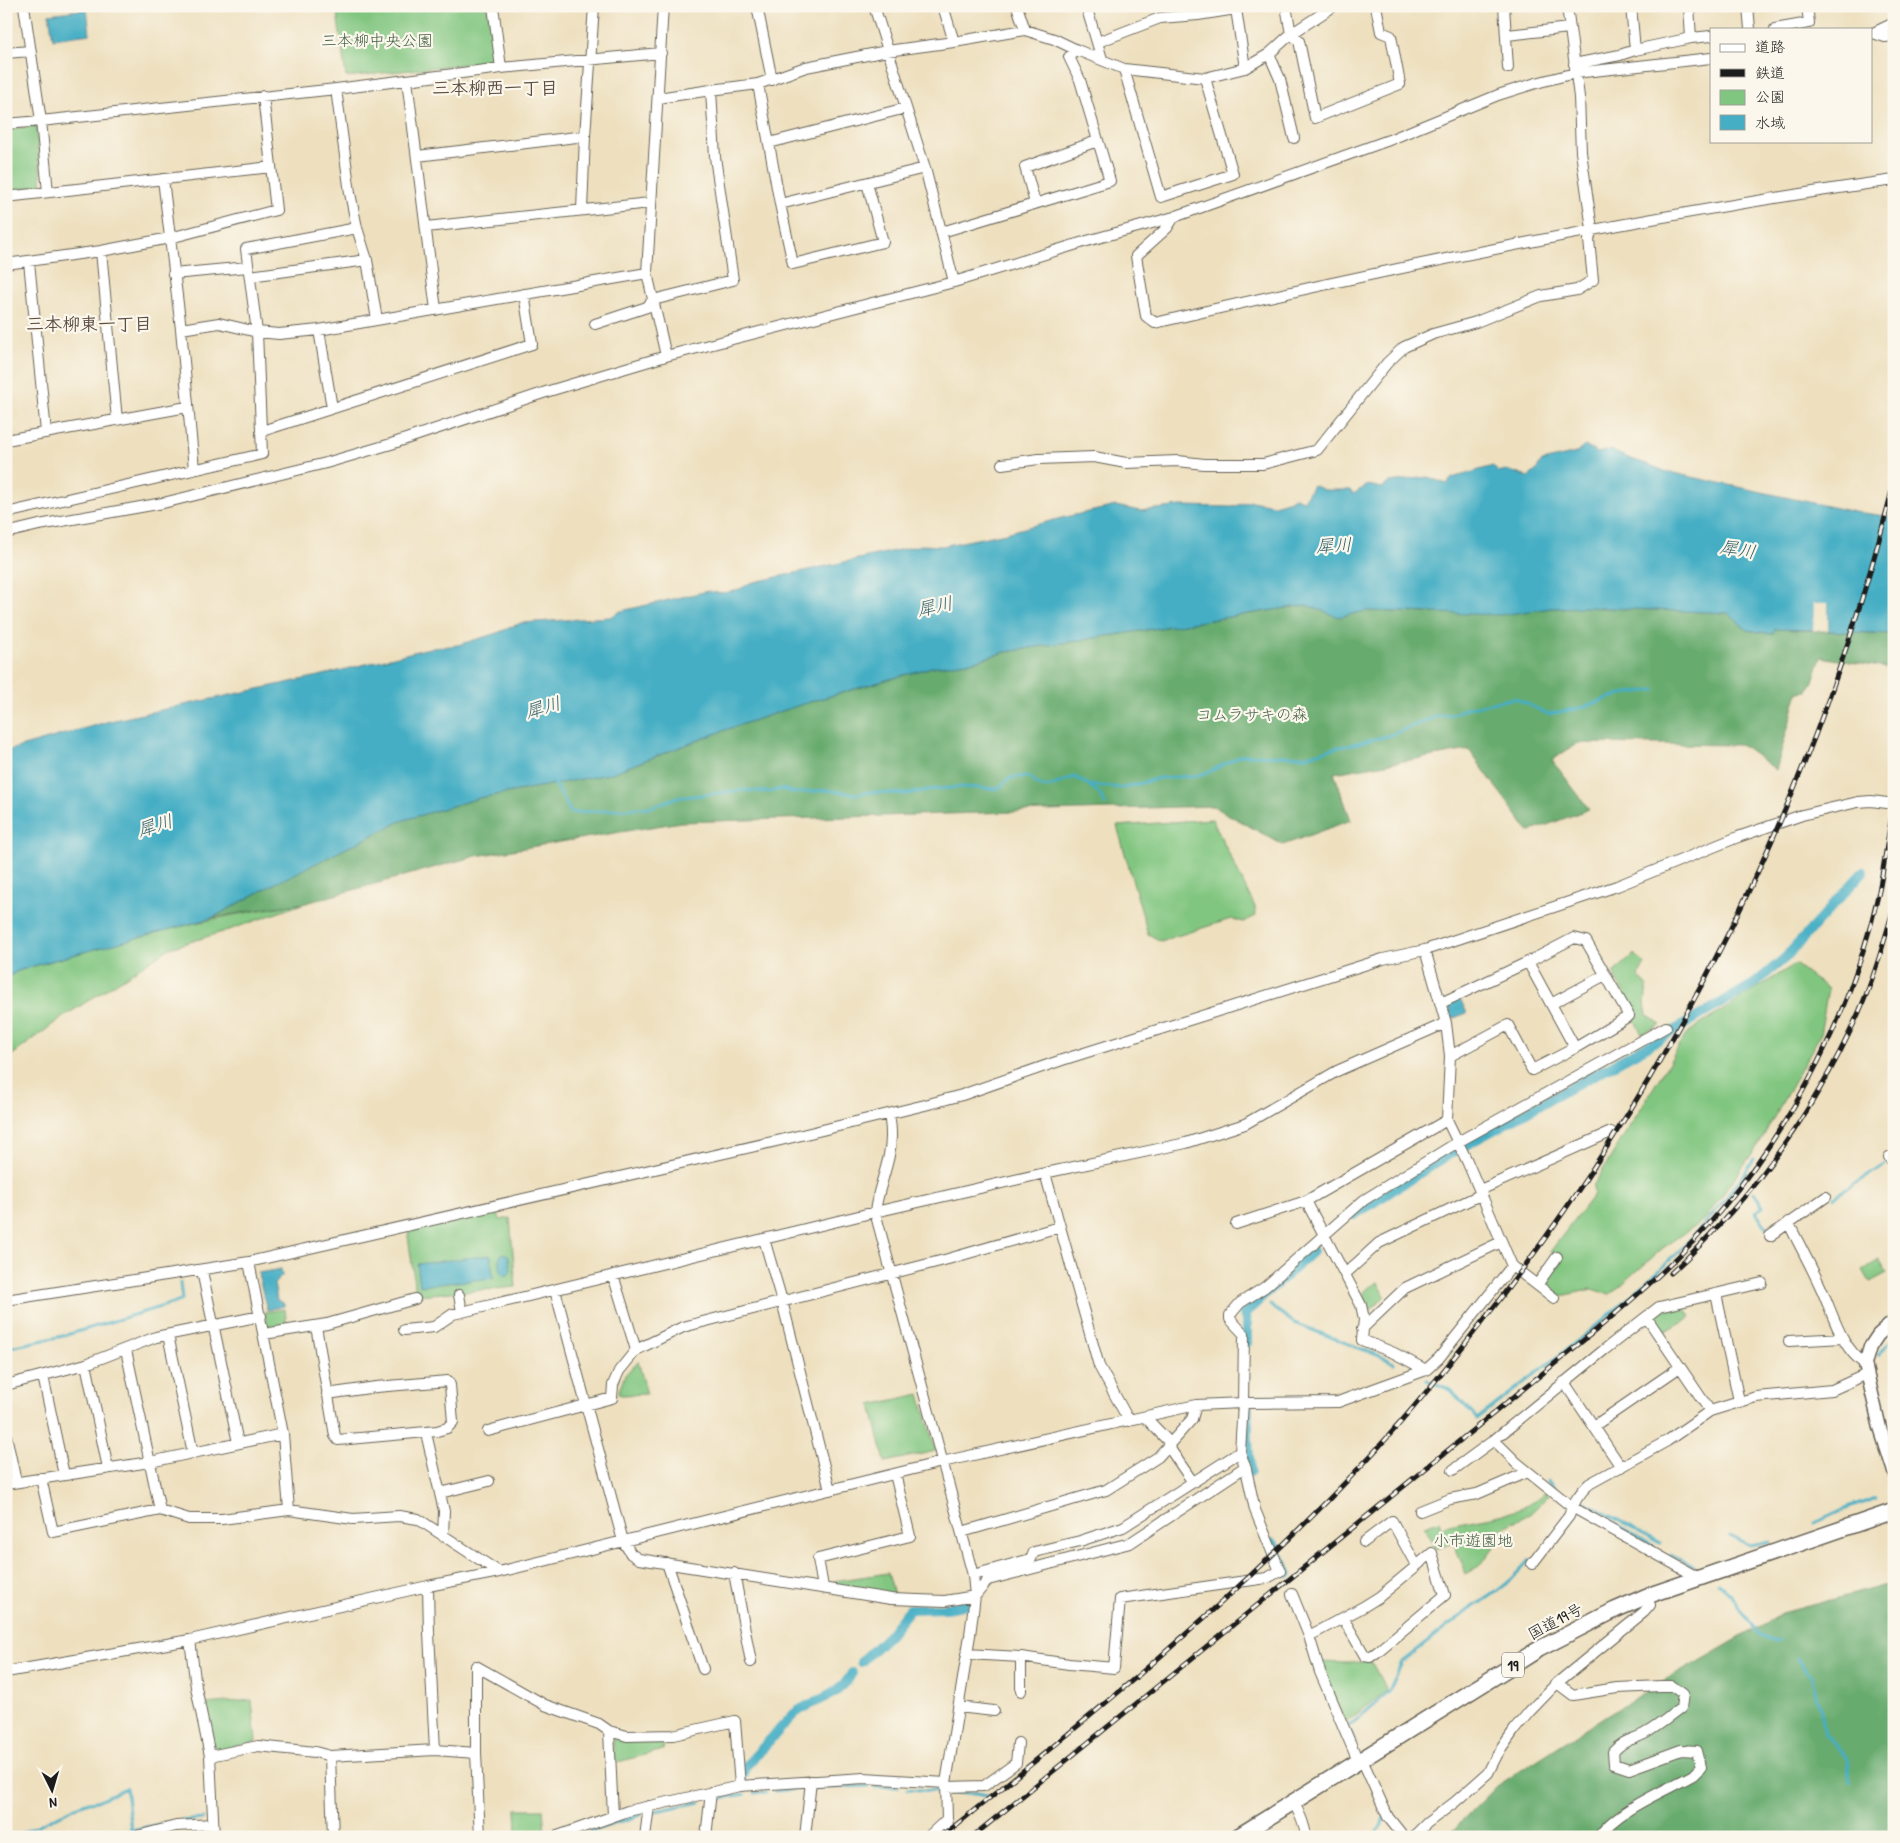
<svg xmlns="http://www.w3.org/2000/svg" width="1900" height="1843" font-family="'Patrick Hand','Klee One',sans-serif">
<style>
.green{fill:#81c680;stroke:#4e714e}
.forest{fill:#68ab6e;stroke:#426445}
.water{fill:#45aec4;stroke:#306570}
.pier{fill:#eee0bf}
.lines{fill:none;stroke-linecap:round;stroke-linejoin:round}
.stream{stroke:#45aec4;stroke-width:3}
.canal{stroke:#45aec4;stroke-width:10}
.minor-casing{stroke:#666155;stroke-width:12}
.major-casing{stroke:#666155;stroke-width:15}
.highway-casing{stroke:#666155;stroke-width:18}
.minor{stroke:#fff;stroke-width:10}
.major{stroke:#fff;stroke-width:12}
.highway{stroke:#fff;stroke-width:15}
.rail-casing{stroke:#1c1c1c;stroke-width:5}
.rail{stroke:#fbf7ec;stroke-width:3;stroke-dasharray:9;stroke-linecap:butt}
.labels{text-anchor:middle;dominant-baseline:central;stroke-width:4.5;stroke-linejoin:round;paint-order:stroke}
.shield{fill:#fbf7ec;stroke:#5f5e5a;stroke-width:1}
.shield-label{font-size:15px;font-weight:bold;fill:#1c1c1c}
.park-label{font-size:16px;fill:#446044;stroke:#fbf7ec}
.street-label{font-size:16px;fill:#1c1c1c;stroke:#fbf7ec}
.neighbourhood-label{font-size:18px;font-weight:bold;fill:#5d4d40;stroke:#fbf7ec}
.water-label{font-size:18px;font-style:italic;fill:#2e5e68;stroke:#fbf7ec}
</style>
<rect width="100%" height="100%" fill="#fbf7ec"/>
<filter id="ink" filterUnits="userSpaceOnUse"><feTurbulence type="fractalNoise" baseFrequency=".02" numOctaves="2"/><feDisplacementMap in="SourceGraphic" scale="10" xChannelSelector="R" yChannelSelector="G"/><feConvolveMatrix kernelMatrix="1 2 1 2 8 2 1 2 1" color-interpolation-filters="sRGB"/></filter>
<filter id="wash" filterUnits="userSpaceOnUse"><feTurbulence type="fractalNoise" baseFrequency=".0096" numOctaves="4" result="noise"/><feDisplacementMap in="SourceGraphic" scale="20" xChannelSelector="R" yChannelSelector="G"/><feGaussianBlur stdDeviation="1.12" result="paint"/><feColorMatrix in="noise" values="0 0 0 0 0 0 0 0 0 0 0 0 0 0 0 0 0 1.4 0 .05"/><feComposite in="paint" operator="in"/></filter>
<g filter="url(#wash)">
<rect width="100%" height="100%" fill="#eee0bf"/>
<path class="green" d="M336,6H488L494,61L346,77Z
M36,126L42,186L6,191V129Z
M1212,819L1255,907L1256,916L1243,922L1231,919L1161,941L1148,934L1117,826Z
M305,903L229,930L170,948L60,1019L11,1056L6,1057V978L18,971C112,943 208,916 305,903Z
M1635,954L1645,964L1638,977L1647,985L1645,1003L1647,1015L1661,1025L1642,1034L1634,1020L1633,1010L1613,973Z
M1795,964L1828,989L1820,1035L1759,1144L1705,1219L1663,1248L1610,1295L1592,1289L1562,1296L1545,1284L1561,1260L1550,1252L1594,1194L1593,1186L1687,1033Z
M498,1211L500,1220L510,1218L516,1287L463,1292V1291L419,1295L416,1293L408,1236L409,1230Z
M1879,1260L1887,1273L1870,1282L1863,1270Z
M1378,1282L1385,1296L1369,1312L1365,1309C1362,1291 1362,1291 1378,1282Z
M1684,1305L1691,1317L1662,1333L1656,1324L1655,1315L1662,1309Z
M285,1309L287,1326L272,1329L267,1327L265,1312Z
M638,1361L647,1394L621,1395L618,1393L625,1375Z
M920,1394L936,1451L885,1462L871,1405Z
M1546,1492L1549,1495L1531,1513L1490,1535L1496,1544L1480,1566L1466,1574L1453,1541L1436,1550L1424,1526L1439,1521L1441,1527C1477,1517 1518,1519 1546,1492Z
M888,1573L894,1595L833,1586L834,1581Z
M1371,1661L1387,1691L1345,1723L1320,1662L1348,1663Z
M252,1700L256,1742L214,1751L204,1704Z
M617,1738L663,1740L665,1741L663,1750L614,1763L613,1740Z
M516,1809H543L545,1831L517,1834Z"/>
<path class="forest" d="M1306,605L1339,616L1366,611L1432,613L1584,607L1729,613L1747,630L1773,634L1774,629L1894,634V647L1886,668L1821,657L1813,682L1808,691L1798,692L1776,770L1742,745L1578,743L1552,760L1589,809L1529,832L1469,750L1334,773L1351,820L1283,845L1213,806L681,822L476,856L306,903L262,909L212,918L272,885L401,821L479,798L609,774L728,729L806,703L932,667L975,661L1005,652Z
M1894,1583V1837H1446L1497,1786L1608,1714L1782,1613Z"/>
<path class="water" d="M87,9L90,34L53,39L49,14Z
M1585,446L1597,453L1611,450C1628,460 1646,462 1664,471L1855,512L1894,517V617L1891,616V629H1894V634L1828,631V604L1815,603L1813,630L1775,629L1773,634L1747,630L1728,613L1584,607L1552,608L1501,615L1366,611L1339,617L1306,605L1005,652L975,661L932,667L806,703L728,729L609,774L479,798L401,821L272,885L212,918L54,960L18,971L6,978V751L110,721L323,675L425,649L458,645L497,633L521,623L610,617L621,611L708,591C722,595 738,592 750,583L921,545L942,546L1006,533L1061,518L1116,506L1140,511L1181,506L1232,507L1251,501L1274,505L1291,500L1293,497L1304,500L1313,485L1324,490H1350L1353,494L1368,485L1382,488L1390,482L1428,477L1447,484L1452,478L1493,466L1498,472L1506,470L1528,477L1536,471L1542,461L1576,453Z
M1460,999L1467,1013L1451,1019L1449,1003Z
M504,1253L509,1256L511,1270L509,1274L506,1276L501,1273L499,1259L501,1255Z
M491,1255L493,1278L420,1286L417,1264Z
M281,1269L282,1276L274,1284L277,1300L284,1304V1306L267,1310L258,1273Z"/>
<path class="pier" d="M1814,603H1828V631H1826L1825,606L1817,605L1815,631L1813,630Z"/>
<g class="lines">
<path class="stream" d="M554,782L571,813L651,807L675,798L744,790L769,792L782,789L795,793L826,790L855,794L869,792L908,794L927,790L961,787L998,789C1010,776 1012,776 1030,777C1045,796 1056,782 1075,777L1089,785L1124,788L1159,778L1195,776L1209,772L1242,755L1307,756L1331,749L1388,736L1437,716L1453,714L1467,708L1515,698L1548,714L1581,708L1621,694L1655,690
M1090,786L1099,793L1105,804
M1754,1192L1763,1207L1755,1212L1770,1231
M1834,1197L1886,1164
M1270,1305L1294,1323L1380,1356L1394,1363
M6,1348L63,1336L177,1302L182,1300L180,1283
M1878,1355L1894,1337
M1427,1380L1451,1390L1477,1419C1573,1344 1689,1262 1754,1159
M1548,1481L1557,1489
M1583,1501L1660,1543
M1576,1503L1654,1546
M1815,1523L1843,1510L1876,1498
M1730,1536L1750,1546L1771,1542
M1671,1555L1694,1566
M1718,1583C1723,1588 1730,1593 1735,1600C1746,1616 1755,1640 1780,1641
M1798,1658L1806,1672L1812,1677L1816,1699L1821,1711L1825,1734L1847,1759L1851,1781
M1349,1726L1389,1692L1402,1662L1475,1605C1493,1597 1517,1576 1530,1560
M1351,1732L1356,1743
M875,1787H898
M814,1788L868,1786
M908,1789L937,1791
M774,1791L805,1789
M755,1793L766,1792
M953,1793H977L987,1795
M717,1799L745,1794
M656,1811L700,1802
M181,1821L203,1819
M24,1832L76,1807L89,1802L97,1801L126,1788L131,1830L168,1823
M589,1832L641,1815
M1373,1837L1381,1827L1384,1817"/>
<path class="canal" d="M1354,1215L1451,1153L1651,1044L1754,984L1785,958L1863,872
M1247,1343V1324L1244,1314L1313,1251
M1248,1408V1441L1250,1472
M1273,1543L1288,1573
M861,1662L889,1635L910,1609L946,1608L967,1604
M744,1774V1768L794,1714C815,1698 838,1699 852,1673"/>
</g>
</g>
<g filter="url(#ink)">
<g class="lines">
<g class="minor-casing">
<path id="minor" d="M24,6L41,121L336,89L501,68L661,53
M493,6L501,68
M663,6L647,273L666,356
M757,6L772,80
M874,6L925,168L954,282
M943,6L954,42
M1017,6L1025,30
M1086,6L1102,59
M1286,6L1291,34L1299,41L1315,118L1400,84L1391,36L1381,32L1376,6
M1504,6L1508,68
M1631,6L1635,50
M1689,6L1691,38
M1748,6L1750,29
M1775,29L1809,23L1807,6
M1873,33L1885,37L1894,36
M1871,34L1894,23
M1507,35L1569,28
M1098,42L1160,18L1198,15L1236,9L1245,68
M6,53L30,51
M1269,54L1280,79L1294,138
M1574,64L1620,55L1635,50L1691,38L1711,36
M1124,69L1161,197L1233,174L1205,78
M407,80L436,310
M758,84L780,204L925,168
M336,89L350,193L357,228L367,260L377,320
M711,90L758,84L806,67L887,51L954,42L1025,30L1054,39L1077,50L1124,69L1205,78L1245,68L1269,54L1291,34L1334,6
M6,124L41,121L48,192
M769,143L906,108
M417,156L585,136
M163,179L181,329L194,469
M6,197L271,167
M1035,203L1025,167L1097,141
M780,204L793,264L883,242L867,183
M582,210L585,136L594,6
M1174,217L1167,228L1136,256L1146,316L1155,323C1399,266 1645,215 1894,180
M426,227L650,203
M942,232L1110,181L1080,80L1069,57L1077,50
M101,251L117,420
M29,262L46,432
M6,264L101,251L170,238L276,210L263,96
M173,274L248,267
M250,276L367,260
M595,324L647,307L653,300L733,280L715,157L711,90L658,98
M181,329L219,323L257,332L279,334L319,330L647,273
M319,330L332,408
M262,431L532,344L524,294
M6,440L187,407
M1002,464L1039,459L1094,457L1126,463L1178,461L1204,464H1263L1317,450L1387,363L1404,347L1433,334L1476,322L1541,296L1577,290L1593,280L1589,240L1592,229L1581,152L1579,97L1567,6
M6,513L262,454L257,332L246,249L357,228
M6,533L39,525L163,503L326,463L391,444L549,391L666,356L954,282L1087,241L1174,217L1389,140L1498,95L1536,83L1575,73L1711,58
M1528,962L1575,1048
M1441,1003L1528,962L1574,938L1586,941L1629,1016L1575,1048L1532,1070L1508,1025L1450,1056
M1551,1004L1605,975
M889,1114C890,1120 891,1127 891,1134C892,1160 878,1186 875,1212L973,1575L975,1596L970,1635L946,1783L947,1819L950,1837
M1889,1157L1894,1163
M1045,1173L1099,1366L1129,1421
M1480,1190L1611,1132
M1788,1222C1799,1244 1811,1266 1821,1288C1833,1314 1841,1348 1865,1364
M1236,1224L1306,1201
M1770,1236L1826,1197
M764,1239L782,1301L830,1490
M249,1262L283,1434L289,1510
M1512,1266L1554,1298
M202,1271L238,1443
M1345,1274L1379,1243L1482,1194
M613,1275L636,1350
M1537,1285L1557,1257
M555,1290L623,1541L631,1554L639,1559L891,1599L945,1601L975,1596L988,1580L1130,1543L1245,1467
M1716,1294L1739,1401
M459,1295L462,1312
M6,1300L249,1262L781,1140L925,1105L962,1095L1062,1060L1383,959L1425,950L1617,886L1738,837L1802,815L1858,802L1871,801L1887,803
M1647,1318L1710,1411
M315,1326L317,1332L335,1436L338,1440L437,1431L447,1428L453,1422L450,1385L448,1381L376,1387L327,1394
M1362,1329L1405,1288L1501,1242
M404,1330L434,1327L453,1314L462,1312L875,1212L1045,1173L1186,1143L1245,1124L1337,1071L1446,1023
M264,1334L327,1324L415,1299
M168,1335L193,1453
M1789,1341L1843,1338
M126,1350L160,1510
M86,1364L108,1468
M1426,1370L1394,1353L1362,1340L1364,1319L1361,1305L1306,1201L1447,1120
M43,1376L64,1475
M1564,1382L1621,1467
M6,1385L86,1364L156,1337L261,1316
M1145,1417L1170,1443
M1594,1426L1680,1367
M488,1431L612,1398L613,1385L619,1371L636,1350L683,1327L948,1259L1059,1227
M426,1433L444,1511L443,1536
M6,1435L16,1482
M1494,1440L1517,1463L1572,1507L1699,1578
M1168,1446L1192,1481
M1453,1470L1494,1440L1604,1350L1659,1307L1762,1283
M41,1478L53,1532L160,1510L189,1519H222L289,1510L353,1519L399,1516L418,1519L499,1572
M6,1484L150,1462L283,1434
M440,1493L489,1481
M1420,1511L1450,1499L1477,1494L1528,1472
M962,1532L1106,1490L1158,1457L1192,1419L1196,1405
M1364,1542L1392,1521L1416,1565
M667,1563L703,1669
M1532,1564L1569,1516C1573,1503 1579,1493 1589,1484L1667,1441L1710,1411L1756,1397L1832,1390L1867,1374
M734,1573L751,1662
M973,1575L1031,1559L1034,1552L1080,1541L1123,1527L1240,1452
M428,1586L429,1633L435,1750
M823,1587L818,1559L910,1536L895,1474
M1292,1594L1309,1636L1320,1672L1355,1754L1364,1764L1388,1817L1404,1837
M1309,1636L1363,1607L1379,1597L1432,1553L1445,1595L1377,1652L1370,1657L1365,1656L1343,1618
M190,1640L196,1687L210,1756L214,1837
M966,1654L1021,1657L1069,1664L1114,1668L1120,1599L1267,1578L1280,1571L1255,1510L1246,1469L1240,1452L1243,1403L1244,1334L1230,1319V1315L1240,1303L1265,1287L1364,1200L1458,1142L1666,1027
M1021,1657V1691
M6,1672L190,1640L428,1586L499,1572L942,1462L1196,1405L1243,1403L1338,1402L1426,1370L1439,1358L1512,1266L1467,1161L1447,1120L1450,1056L1446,1023L1425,950
M1557,1683L1573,1695L1617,1688L1661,1686H1672L1683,1694L1681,1708C1669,1717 1657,1727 1644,1734C1630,1741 1625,1739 1613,1752L1614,1764L1629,1769L1681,1750L1697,1751L1701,1767L1693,1775C1667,1790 1614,1811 1599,1837
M958,1707L994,1711
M609,1731L613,1816
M210,1756L258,1746L315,1752L330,1756L435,1750L476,1753
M330,1756L333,1837
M946,1787L984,1786L1016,1763L1018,1743
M1293,1801C1299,1812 1305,1824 1306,1837
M133,1837L176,1826L213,1824
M480,1837L476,1753V1666L545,1705L599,1724L609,1731L627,1736L673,1735L735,1721L740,1786
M555,1837L628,1811L740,1786L864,1778L946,1783
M645,1837L649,1806
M706,1837L711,1792
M805,1837L811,1781
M928,1837L947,1819
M1413,1837L1427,1823L1455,1802L1488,1773L1497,1755L1515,1729L1529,1712L1557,1683L1644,1612L1650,1605L1647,1596"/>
</g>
<g class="major-casing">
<path id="major" d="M1894,1321L1878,1335L1870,1347L1865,1364L1880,1428L1894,1472"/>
</g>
<g class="highway-casing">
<path id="highway" d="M1237,1837L1539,1649L1615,1610L1647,1596L1894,1511"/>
</g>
<use href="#minor" class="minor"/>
<use href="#major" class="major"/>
<use href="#highway" class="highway"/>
<g class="rail-casing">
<path id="rail" d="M1671,1273C1751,1200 1815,1111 1859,1012C1874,978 1884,942 1894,907
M941,1837C1087,1720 1233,1602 1361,1466C1400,1425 1436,1381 1471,1336C1671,1086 1818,793 1894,482
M972,1837L1596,1330C1640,1293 1684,1255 1721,1210C1797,1119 1854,1007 1879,891C1885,861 1889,831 1894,801"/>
</g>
<use href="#rail" class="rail"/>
</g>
</g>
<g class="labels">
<rect class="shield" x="1502" y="1652.5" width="22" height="25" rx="4"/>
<g class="shield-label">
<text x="1513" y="1665">19</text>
</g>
<g class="park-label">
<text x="377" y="40">三本柳中央公園</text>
<text x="1252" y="714">コムラサキの森</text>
<text x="1473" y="1540">小市遊園地</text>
</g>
<g class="street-label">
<text transform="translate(1555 1621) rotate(-28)">国道19号</text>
</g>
<g class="neighbourhood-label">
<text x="495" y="87">三本柳西一丁目</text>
<text x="89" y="323">三本柳東一丁目</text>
</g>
<g class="water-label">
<text transform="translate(1334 545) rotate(-3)">犀川</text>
<text transform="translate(1738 549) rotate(9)">犀川</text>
<text transform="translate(935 606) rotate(-12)">犀川</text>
<text transform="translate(543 707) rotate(-16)">犀川</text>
<text transform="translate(155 825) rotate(-17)">犀川</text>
</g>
</g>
<rect width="1900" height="1843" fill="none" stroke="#fbf7ec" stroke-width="25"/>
<rect x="1710" y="28" width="162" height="115" fill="#fbf7ec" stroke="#a29f99"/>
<rect x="1720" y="44" width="25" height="8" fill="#ffffff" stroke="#a29f99"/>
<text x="1755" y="52" font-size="15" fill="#1c1c1c">道路</text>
<rect x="1720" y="69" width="25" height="8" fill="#1c1c1c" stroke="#a29f99"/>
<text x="1755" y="78" font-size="15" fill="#1c1c1c">鉄道</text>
<rect x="1720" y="90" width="25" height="15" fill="#81c680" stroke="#a29f99"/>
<text x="1755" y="102" font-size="15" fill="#1c1c1c">公園</text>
<rect x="1720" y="115" width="25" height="15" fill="#45aec4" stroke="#a29f99"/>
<text x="1755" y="128" font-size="15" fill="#1c1c1c">水域</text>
<g transform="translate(52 1790) rotate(175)" stroke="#fbf7ec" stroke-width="4" paint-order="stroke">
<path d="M0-4L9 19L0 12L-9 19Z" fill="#1c1c1c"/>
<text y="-8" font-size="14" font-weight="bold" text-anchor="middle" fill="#1c1c1c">N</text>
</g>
</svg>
